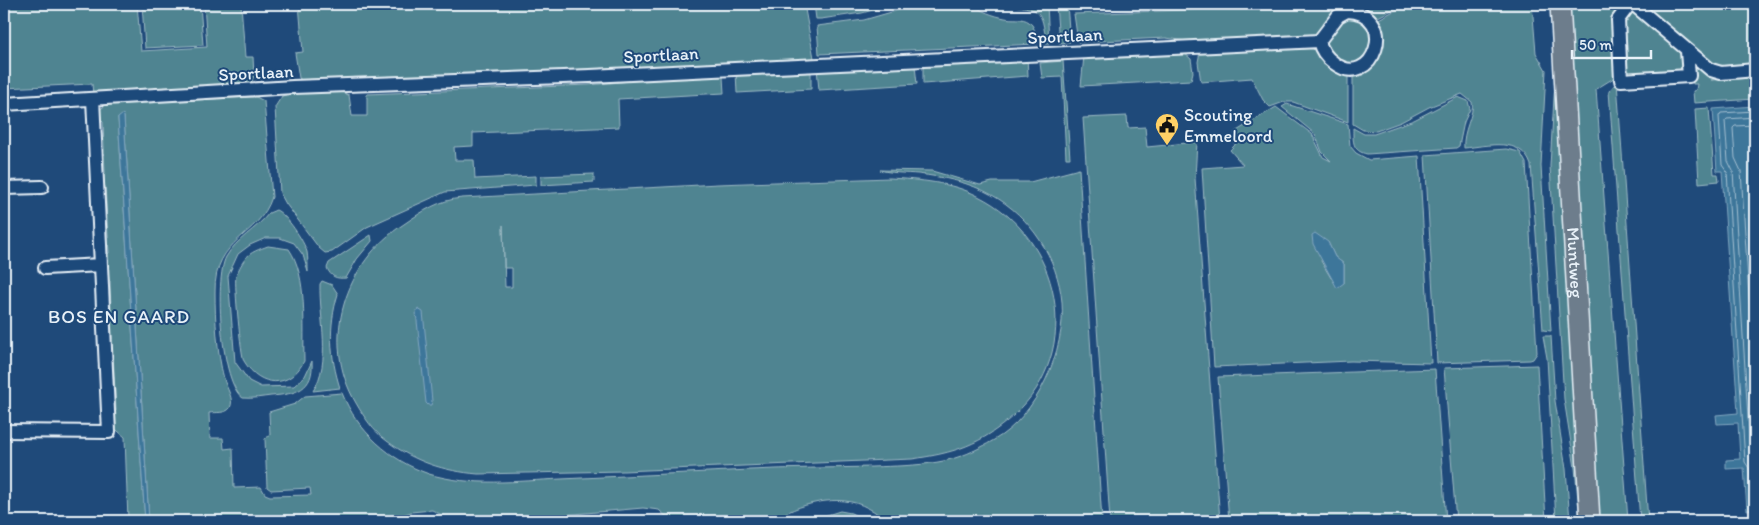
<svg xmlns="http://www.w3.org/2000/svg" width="1759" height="525" font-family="Itim,sans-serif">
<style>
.green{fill:#508491;stroke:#9cbac4;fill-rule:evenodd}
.water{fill:#3e769a;stroke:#82a7c0}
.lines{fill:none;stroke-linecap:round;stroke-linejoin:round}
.shore{stroke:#a4c0d2;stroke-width:1}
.minor-casing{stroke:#e8f1f8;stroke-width:16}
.primary-casing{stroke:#e8f1f8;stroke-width:22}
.minor{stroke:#1f4a7a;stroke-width:12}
.primary{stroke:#6d7d8c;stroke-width:19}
.labels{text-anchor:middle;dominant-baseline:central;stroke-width:4;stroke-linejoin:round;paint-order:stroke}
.street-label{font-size:18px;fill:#e8f1f8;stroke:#1f4a7a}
.poi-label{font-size:18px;fill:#e8f1f8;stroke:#1f4a7a;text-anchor:start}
.neighbourhood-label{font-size:19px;letter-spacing:1px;fill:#e8f1f8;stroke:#1f4a7a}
</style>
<rect width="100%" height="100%" fill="#1f4a7a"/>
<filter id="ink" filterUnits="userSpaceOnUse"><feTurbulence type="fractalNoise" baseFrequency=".02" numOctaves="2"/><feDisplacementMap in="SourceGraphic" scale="10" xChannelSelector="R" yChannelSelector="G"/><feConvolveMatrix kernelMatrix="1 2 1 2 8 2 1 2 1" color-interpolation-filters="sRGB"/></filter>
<g filter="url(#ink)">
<path class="green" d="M4,4H137L141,51L207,47L204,4H241L245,57H253L254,76L251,83L245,85L107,91L104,94H93L92,84L4,88Z
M142,4H200L203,45L145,48Z
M299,4H804L814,58L813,62L306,83L299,78L295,53L303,52Z
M814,4H895L862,13L821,19H816Z
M919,4H972C980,11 994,16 1005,18C1012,20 1023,17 1029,22C1035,26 1036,36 1037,44L819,54L817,26L864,20Z
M1005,4H1047L1049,43H1046C1042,8 1040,9 1005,4Z
M1056,4H1067L1070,42L1059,43Z
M1243,4H1342L1317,35L1187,41L1166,38L1078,42L1074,14L1240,8Z
M1349,4H1404L1372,20L1350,7Z
M1407,4H1532L1536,53L1546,70L1541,166L1551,331L1543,330L1531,165C1521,136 1488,146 1464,148C1462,131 1475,114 1472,102L1462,94L1429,107L1401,122L1376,131L1363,130L1353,124V78L1356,73L1370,64L1373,22Z
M1567,4H1623L1617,76L1596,89L1628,521H1597Z
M1641,4H1755V66L1723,68L1708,63L1686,40Z
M1631,9L1682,53L1684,71L1632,74C1619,64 1623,33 1622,18Z
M1361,16L1375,38L1360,65L1336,61L1323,42L1339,18Z
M1312,47L1348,76V122L1293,102H1284L1270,107L1263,100L1252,78L1201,82L1198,62L1200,52Z
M1182,51L1191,59L1193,72L1191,80L1081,86L1084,56Z
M1027,56L1028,76L923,84V67L925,63Z
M1063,61L1070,158H1066L1062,77L1042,78L1040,63Z
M1556,64L1581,484L1580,521L1575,468L1564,399L1550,166Z
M915,66L917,84L819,90L817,68Z
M1697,67L1755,75L1711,80L1755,78V99L1694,103L1693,91L1696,90L1697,84H1693V69Z
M808,69L811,72V89L737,93L736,72Z
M718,73L723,77L724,93L618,99L619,127L473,133V146L454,147L455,160H474L475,179L536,176V185L445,192L367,227L332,252L325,253L319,248L286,204L280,193L275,107L282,96L289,94L338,91L349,95L352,116H367V94L588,85Z
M1617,82L1648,521H1640L1609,91Z
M256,97L264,101L272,197C259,238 214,237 215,292C215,320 217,352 224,379C226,388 235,399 230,408C226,414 215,412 209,413L210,438H223L224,449L233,448L234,488L261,487L265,494L270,496L311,495L310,488L271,490L267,487L265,439L270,435L269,412L295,404L305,396L342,393C357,431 391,461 429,474C471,487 518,481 561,479C624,476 687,473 750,470C790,468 831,468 872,467C894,466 916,466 938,462C958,459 977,450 994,440C1037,416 1066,350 1062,302C1058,258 1030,216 992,195C969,182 943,177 918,174C906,173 889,173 880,170L932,171L980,185L992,182H1030L1079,169L1102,521H887C881,517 875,511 868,508C839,492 797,504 772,521H671L659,510L643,508L551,516L539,521H454L432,510L411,512L386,521H302L281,517L203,521H149L124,117L118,118L145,521H128L125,437L112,426V415L116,411L113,353L109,349L108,343L112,339L110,281L105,276L104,256L109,253L105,186L101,182V178L105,173L103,122L98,117L100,109L108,104Z
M1458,97L1468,101L1470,109L1464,122L1459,146L1456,148L1367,154C1352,151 1353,141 1353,128L1364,134H1374L1414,120Z
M1287,104L1348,124L1350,146L1356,153L1369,160L1419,156L1431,363L1351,361L1214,367L1202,168L1243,165L1230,150L1235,145V132L1276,107L1312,134L1323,157L1331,161L1322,152L1315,134L1282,107ZM1328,242L1335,257L1344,264V283L1331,278L1321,261Z
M1709,108L1714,174H1718L1719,181L1699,183L1695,109Z
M1127,116L1128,128L1145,127L1147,147L1197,142L1195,178L1220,521H1110L1083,118Z
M1506,149L1520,152L1526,163L1537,353L1533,359L1530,360L1437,363L1425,155Z
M594,174V182L541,185V176Z
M890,178C919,180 951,182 978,196C1061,237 1085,351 1014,415C981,445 954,453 912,459L623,471L478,474C444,471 415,462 387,441C373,431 364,417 356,403C319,340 345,262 404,224C423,211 439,200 462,198L718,184ZM503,225L504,268H512V287H505Z
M276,210C286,214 304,241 307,252C308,258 308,266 308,272L303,255L294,243L280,238H266L250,245L238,254L228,276L235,362L249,381L261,387L294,386L305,376L312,361C314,390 296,394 271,396C262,397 253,399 243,398C221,385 214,279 226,257C236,239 257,229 269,213Z
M371,235L372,241L357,259L346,278C336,279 331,277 327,268L329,263Z
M268,246L289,249C308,276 303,328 304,361C290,389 260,388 244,361C241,356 234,283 236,277C237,272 242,263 245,259C250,252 260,249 268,246Z
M322,281L332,285L338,294C328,327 330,356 340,388L313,391C332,362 319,318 320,284Z
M1543,336H1551L1555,401L1566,469L1570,521H1556L1547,358Z
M1537,365L1546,521H1456L1444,368Z
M1435,369L1446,521H1229L1218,377Z
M840,511L851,513L866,521H808Z
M643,516L655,518L659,521H601Z"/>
<path class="water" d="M1755,106V509L1747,510L1744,468L1726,469V460L1740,459L1738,423L1717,424L1716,415L1738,413L1722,171H1717L1713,109Z
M123,114L124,117L149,521H145L118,118Z
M1315,233L1328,242L1335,257L1344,264V283L1337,288L1313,244L1312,235Z
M418,309L423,312L432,401L431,405H428L426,403L416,312Z"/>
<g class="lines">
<path class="shore" d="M1755,111L1721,113L1719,116L1722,165L1727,172L1745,462L1749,468L1752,502L1755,504
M1755,117L1727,119L1725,121L1728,161L1733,171L1748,418L1752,460L1755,468
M1755,125L1735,126L1733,128L1735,158L1741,171L1755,391"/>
<g class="minor-casing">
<path id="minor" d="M1630,4L1618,20L1621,80L1689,76L1687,51
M1633,4L1711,70L1721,73L1755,70
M1347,11C1401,13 1373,93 1334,63C1327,58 1321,50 1319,41L1338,16Z
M4,104L293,87L590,76L1319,41
M4,188L42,187
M45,268L101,265
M4,431L109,432L93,99"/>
</g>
<g class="primary-casing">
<g id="primary">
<path id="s1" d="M1560,4L1590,521"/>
</g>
</g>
<use href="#minor" class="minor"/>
<use href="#primary" class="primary"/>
</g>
</g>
<defs>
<g id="civic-pin" transform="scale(1.25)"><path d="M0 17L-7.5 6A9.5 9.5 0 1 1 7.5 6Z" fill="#ffd166" stroke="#1f4a7a"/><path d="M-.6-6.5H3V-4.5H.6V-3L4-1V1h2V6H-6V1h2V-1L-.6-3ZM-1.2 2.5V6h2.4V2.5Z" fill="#111"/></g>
</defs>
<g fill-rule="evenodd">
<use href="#civic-pin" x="1167" y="125"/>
</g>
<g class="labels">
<g class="street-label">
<text transform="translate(1065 36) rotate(-3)">Sportlaan</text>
<text transform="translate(661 55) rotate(-3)">Sportlaan</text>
<text transform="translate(256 73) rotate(-3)">Sportlaan</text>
<text stroke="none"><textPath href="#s1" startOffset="259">Muntweg</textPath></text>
</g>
<g class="poi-label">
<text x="1184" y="115">Scouting<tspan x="1184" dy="21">Emmeloord</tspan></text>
</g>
<g class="neighbourhood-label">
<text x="119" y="316">BOS EN GAARD</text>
</g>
</g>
<rect width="1759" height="525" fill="none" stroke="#1f4a7a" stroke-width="20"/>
<rect x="10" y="10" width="1739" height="505" fill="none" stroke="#e8f1f8" stroke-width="2" filter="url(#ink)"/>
<path d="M1572 50v8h79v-8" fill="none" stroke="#e8f1f8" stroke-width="2.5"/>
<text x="1579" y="50" font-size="15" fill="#e8f1f8" stroke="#1f4a7a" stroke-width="4" paint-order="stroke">50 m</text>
</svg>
